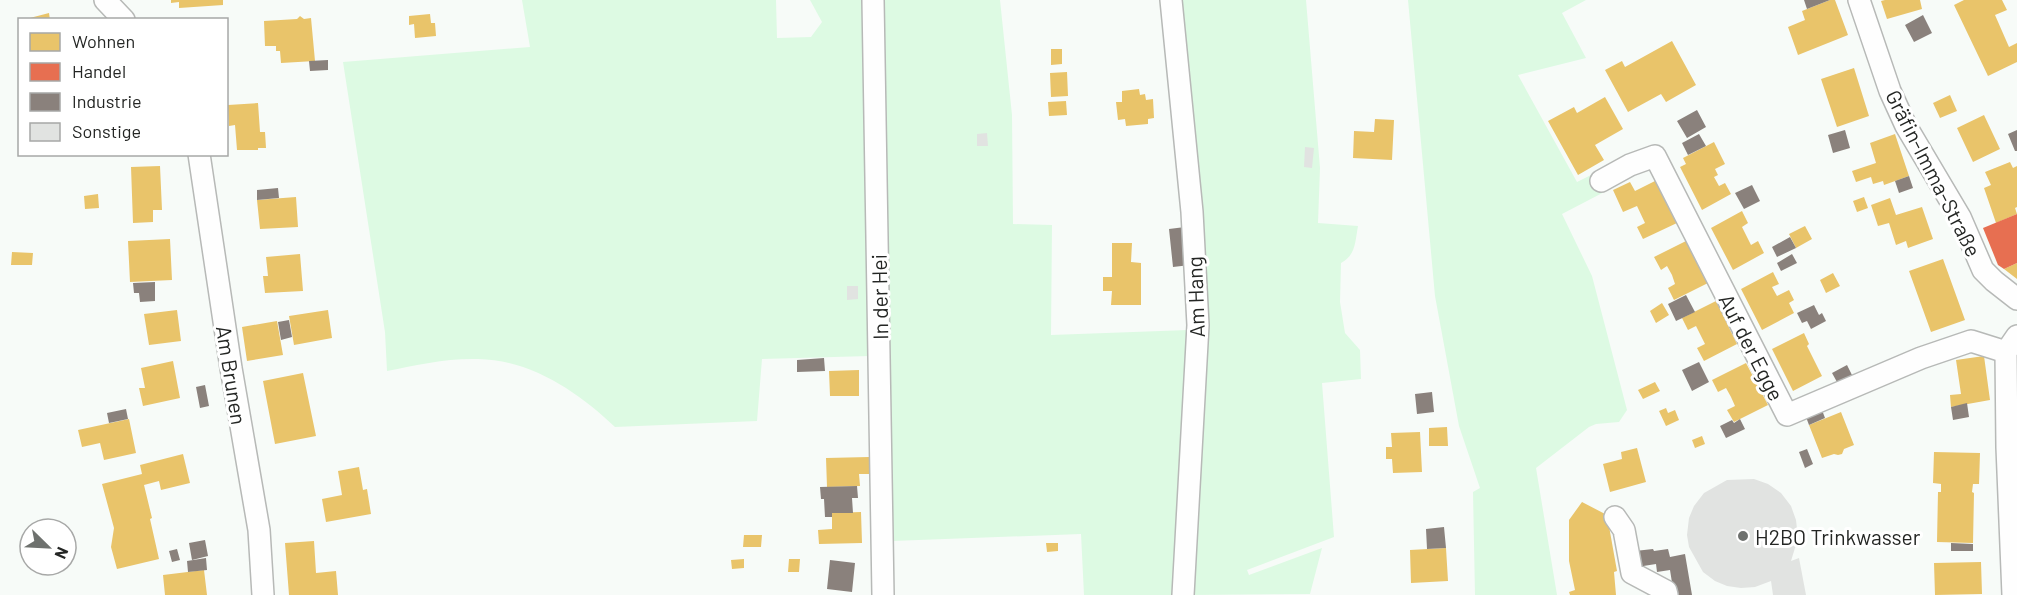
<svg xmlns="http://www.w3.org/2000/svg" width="2017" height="595" font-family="Barlow,sans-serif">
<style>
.green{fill:#ddfae3}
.homes{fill:#e9c46a}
.shops{fill:#e76f51}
.industry{fill:#8a817c}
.building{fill:#e1e3e1}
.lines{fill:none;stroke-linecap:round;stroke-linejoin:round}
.minor-casing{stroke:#b7b9b7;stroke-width:24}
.minor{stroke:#fefefe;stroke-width:21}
.poi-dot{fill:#6e716e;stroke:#fff;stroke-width:2}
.labels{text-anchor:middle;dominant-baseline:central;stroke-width:6;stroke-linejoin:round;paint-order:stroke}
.street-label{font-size:21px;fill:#242624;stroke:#fff}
.poi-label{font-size:21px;fill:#242624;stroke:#fff;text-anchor:start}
</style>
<rect width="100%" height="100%" fill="#f7fbf8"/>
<path class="green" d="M522,0H776L777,38L811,37L822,22L810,0H868L870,356L762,359L757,421L615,427C578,392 531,360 478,359C447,358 417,365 387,371L385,332L343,62L530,47Z
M878,0H1000L1012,115L1013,224L1052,225L1051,335L1188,330L1175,595H1084L1081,534L892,541Z
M1178,0H1306L1320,168L1318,223L1358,226C1355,242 1356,255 1341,263L1340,302L1345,333L1360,350L1361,379L1322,383L1334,537L1247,570L1249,575L1322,548L1310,594L1190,595L1201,409Z
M1408,0H1586L1562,13L1586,58L1518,75L1577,182L1599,171L1610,189L1562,214L1592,276L1627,410L1619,422L1596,424L1589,427L1536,468L1557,595H1475L1473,492L1480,488L1459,426L1435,296Z"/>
<path class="homes" d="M171,0H223V5L179,8V2L171,3Z
M1830,0H1835L1848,35L1798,55L1788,27L1805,20L1802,11Z
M1885,0H1920L1922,9L1887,19L1881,1Z
M1964,0H2002L2007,10L1995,15L2009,47L2017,43V62L1988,76L1954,5Z
M49,13L50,20H26V19Z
M430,14L431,23H435L436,36L415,38L414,24L409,25V16Z
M300,16L304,19L311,18L315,61L281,63L280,51H276V46H265L264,21L297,19Z
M1672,41L1696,85L1666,102L1661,94L1628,112L1605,70L1622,61L1625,67Z
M1051,49H1062V64L1051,65Z
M1854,68L1869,116L1837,127L1821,79Z
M1067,72L1068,96L1051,97L1050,73Z
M1139,89L1140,95L1145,94L1146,100L1153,99L1154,118L1148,119V124L1126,126L1125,119L1118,120L1116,102H1122V91Z
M1950,95L1957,111L1940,118L1933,103Z
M1605,97L1623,129L1595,145L1604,160L1578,175L1548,121L1574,107L1577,113Z
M1066,101L1067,115L1049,116L1048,102Z
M258,103L260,132H265L266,148H258V150H237L235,125L229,126L228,105Z
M1984,115L2000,149L1973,162L1957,128Z
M1375,119L1394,120L1392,160L1353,158L1354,131L1374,132Z
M1895,134L1909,176L1884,185L1883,181L1873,184L1871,177L1856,182L1852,171L1876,163L1870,143Z
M1714,142L1725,164L1715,169L1718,175L1714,177L1719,186L1725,183L1731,194L1702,210L1680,167L1686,164L1683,158Z
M2010,162L2013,168L2017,166V207L2015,208L2017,214L1996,223L1984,188L1991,185L1985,172Z
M160,166L162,210H153V222L133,223L131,167Z
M1659,179L1677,223L1643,239L1637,227L1645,223L1637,206L1623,212L1613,190L1630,182L1635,191Z
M98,194L99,208L85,209L84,196Z
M296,197L298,227L260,229L257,200Z
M1864,197L1868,208L1857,212L1853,201Z
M1890,198L1896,215L1922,207L1933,239L1908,248L1906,241L1896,245L1889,223L1878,226L1871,205Z
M1742,211L1748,223L1742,227L1751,245L1758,241L1764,253L1733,270L1711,228Z
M1805,226L1812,239L1796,248L1789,234Z
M170,239L172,280L130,282L128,241Z
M1686,241L1691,250L1693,249L1708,283L1674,300L1668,288L1675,284L1672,275L1667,266L1661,270L1654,257Z
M1112,243H1132L1131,262L1141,263V305H1111L1112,291H1103V277H1112Z
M12,252L33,253L32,265H11Z
M300,254L303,291L265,293L263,276H268L266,257Z
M1943,259L1965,320L1931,332L1909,271Z
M2017,263V279L2004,269Z
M1773,272L1779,284L1772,287L1777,296L1789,290L1794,300L1789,303L1794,313L1762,330L1741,289Z
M1833,273L1840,286L1826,293L1820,280Z
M1716,301L1737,344L1704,361L1697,348L1705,344L1696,326L1688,330L1682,318Z
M1662,303L1669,315L1656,323L1650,311Z
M177,310L181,341L149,345L144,314Z
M328,310L332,338L294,345L289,316Z
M277,321L283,355L247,361L242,327Z
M1804,333L1809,344L1807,346L1822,376L1793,391L1772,349Z
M1984,356L1990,400L1951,407L1950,395L1961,394L1956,360Z
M173,361L180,398L143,406L139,388H145L141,368Z
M1746,363L1768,405L1734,422L1727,410L1735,406L1731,397L1726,388L1718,392L1712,380Z
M859,370V396H830L829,371Z
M303,373L316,436L275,444L263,381Z
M1655,382L1660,391L1643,399L1638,390Z
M1666,408L1668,413L1675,410L1679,420L1666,426L1659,411Z
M1841,412L1854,445L1844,449L1842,454L1838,455L1834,454L1822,458L1809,425Z
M129,419L136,453L104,460L100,443L82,447L78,430Z
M1447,427L1448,446H1429V428Z
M1420,432L1422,472L1393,473L1392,459H1386V447H1392L1391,433Z
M1702,436L1705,444L1695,448L1692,440Z
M1637,448L1646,482L1610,492L1603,464L1622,459L1621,452Z
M1934,452L1980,453L1979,484H1973L1972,492L1974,493L1973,543L1937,542L1938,492H1941V484L1933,483Z
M183,454L190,483L161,490L159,481L144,485L152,518L150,519L159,559L117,569L111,547L114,528L102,484L142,474L140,465Z
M869,457V474H859L860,486L827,487L826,458Z
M359,467L363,490L367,489L371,514L326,522L322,499L342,495L338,471Z
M1582,502L1607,515L1617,571L1614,572L1616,595H1570L1569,592L1575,590L1569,561V520Z
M861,512L862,543L819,544L818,530L832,529V513Z
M744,535H762L761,547H743Z
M314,541L316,573L336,571L338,595H289L285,543Z
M1046,543H1058V551L1047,552Z
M1446,548L1448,581L1411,583L1410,550Z
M744,559V568L732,569L731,560Z
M789,559H800L799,572H788Z
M1981,562L1982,594L1935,595L1934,563Z
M204,570L207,595H165L163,575Z"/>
<path class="shops" d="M2017,214V263L2004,269L1998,265L1983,228Z"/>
<path class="industry" d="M1804,0H1830L1807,9Z
M1923,15L1932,33L1914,42L1905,25Z
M328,60V70L310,71L309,61Z
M1697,110L1706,127L1687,138L1677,121Z
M1845,130L1850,148L1833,153L1828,135Z
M2017,130V151H2015L2008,134Z
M1699,134L1706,146L1688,155L1682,143Z
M1909,176L1913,188L1899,193L1895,181Z
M1752,185L1760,201L1744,209L1735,193Z
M278,188L279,198L257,200V190Z
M1185,227L1190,265L1173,267L1169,229Z
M1790,237L1796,248L1777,257L1772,247Z
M1792,254L1797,263L1781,271L1777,263Z
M155,282V301L140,302L139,293H134L133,283Z
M1686,295L1695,312L1676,321L1668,304Z
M1814,305L1819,315L1822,313L1826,321L1811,329L1807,321L1802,323L1797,313Z
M289,320L292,337L281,340L278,322Z
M824,358L825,371L797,372V360Z
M1699,362L1709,382L1692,391L1682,370Z
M1847,365L1852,375L1837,382L1832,373Z
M205,385L209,406L200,408L196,387Z
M1432,392L1434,412L1417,414L1415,394Z
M1967,403L1969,417L1953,420L1951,407Z
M126,409L128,419L109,423L107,413Z
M1822,410L1825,418L1809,425L1806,417Z
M1740,419L1745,429L1726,438L1720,426L1732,420L1734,423Z
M1807,449L1813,464L1805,468L1799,452Z
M857,486L858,498H852L853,513H832V517H825L824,499H821L820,487Z
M1444,527L1446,548L1427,549L1426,529Z
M205,540L208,556L192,560L189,543Z
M1951,543L1973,544V551H1951Z
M177,549L180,560L172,562L169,551Z
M1653,549L1654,551L1668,549L1670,557L1685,554L1692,595H1674L1670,570L1657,572L1656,564L1637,567L1635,551Z
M206,558L207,570L188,572L187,561Z
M830,560L855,563L852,592L827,589Z"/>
<path class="building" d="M987,133L988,146H977V134Z
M1305,147L1314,148L1312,168L1304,167Z
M847,286H858V299L847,300Z
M1754,479L1768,484L1781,493L1791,506L1796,520L1798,538L1791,561L1799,558L1806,595H1773L1771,581L1755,587L1741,588L1727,586L1715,581L1703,572L1689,547L1687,535L1689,518L1694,506L1704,493L1727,480Z"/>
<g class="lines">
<g class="minor-casing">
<path id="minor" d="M105,0L124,20
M873,0L883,595
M1171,0L1192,212L1198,325L1183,595
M1859,0L1890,91L1906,126L1960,217L1983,270L1994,281L2017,299
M199,154L231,368L259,530L263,595
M1601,181L1630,165L1655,156L1787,415L1921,358L1971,341L2006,352
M1615,517L1624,530L1632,573L1666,591L1667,595
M2013,595L2007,447L2006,352L2017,336"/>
</g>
<use href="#minor" class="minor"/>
</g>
<circle class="poi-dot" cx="1743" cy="536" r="6"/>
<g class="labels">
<g class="street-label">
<text transform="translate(1934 173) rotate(63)">Gräfin-Imma-Straße</text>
<text transform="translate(879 297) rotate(-91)">In der Hei</text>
<text transform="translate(1195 297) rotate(-92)">Am Hang</text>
<text transform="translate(1752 347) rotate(63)">Auf der Egge</text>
<text transform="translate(232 375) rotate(81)">Am Brunen</text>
</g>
<g class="poi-label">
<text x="1755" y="536">H2BO Trinkwasser</text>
</g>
</g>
<rect x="18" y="18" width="210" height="138" fill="#ffffff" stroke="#a7a8a7" stroke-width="1.5"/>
<rect x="30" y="33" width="30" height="18" fill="#e9c46a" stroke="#a7a8a7" stroke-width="1.5"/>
<text x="72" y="48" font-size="18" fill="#242624">Wohnen</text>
<rect x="30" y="63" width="30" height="18" fill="#e76f51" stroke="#a7a8a7" stroke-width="1.5"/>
<text x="72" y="78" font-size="18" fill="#242624">Handel</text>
<rect x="30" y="93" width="30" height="18" fill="#8a817c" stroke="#a7a8a7" stroke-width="1.5"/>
<text x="72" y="108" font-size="18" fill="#242624">Industrie</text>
<rect x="30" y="123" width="30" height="18" fill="#e1e3e1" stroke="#a7a8a7" stroke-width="1.5"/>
<text x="72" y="138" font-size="18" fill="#242624">Sonstige</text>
<g transform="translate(48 547) rotate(114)"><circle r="28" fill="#ffffff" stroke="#a7a8a7" stroke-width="1.5"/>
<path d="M0-4.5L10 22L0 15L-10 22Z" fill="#6e716e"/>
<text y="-9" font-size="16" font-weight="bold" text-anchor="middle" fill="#242624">N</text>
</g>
</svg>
